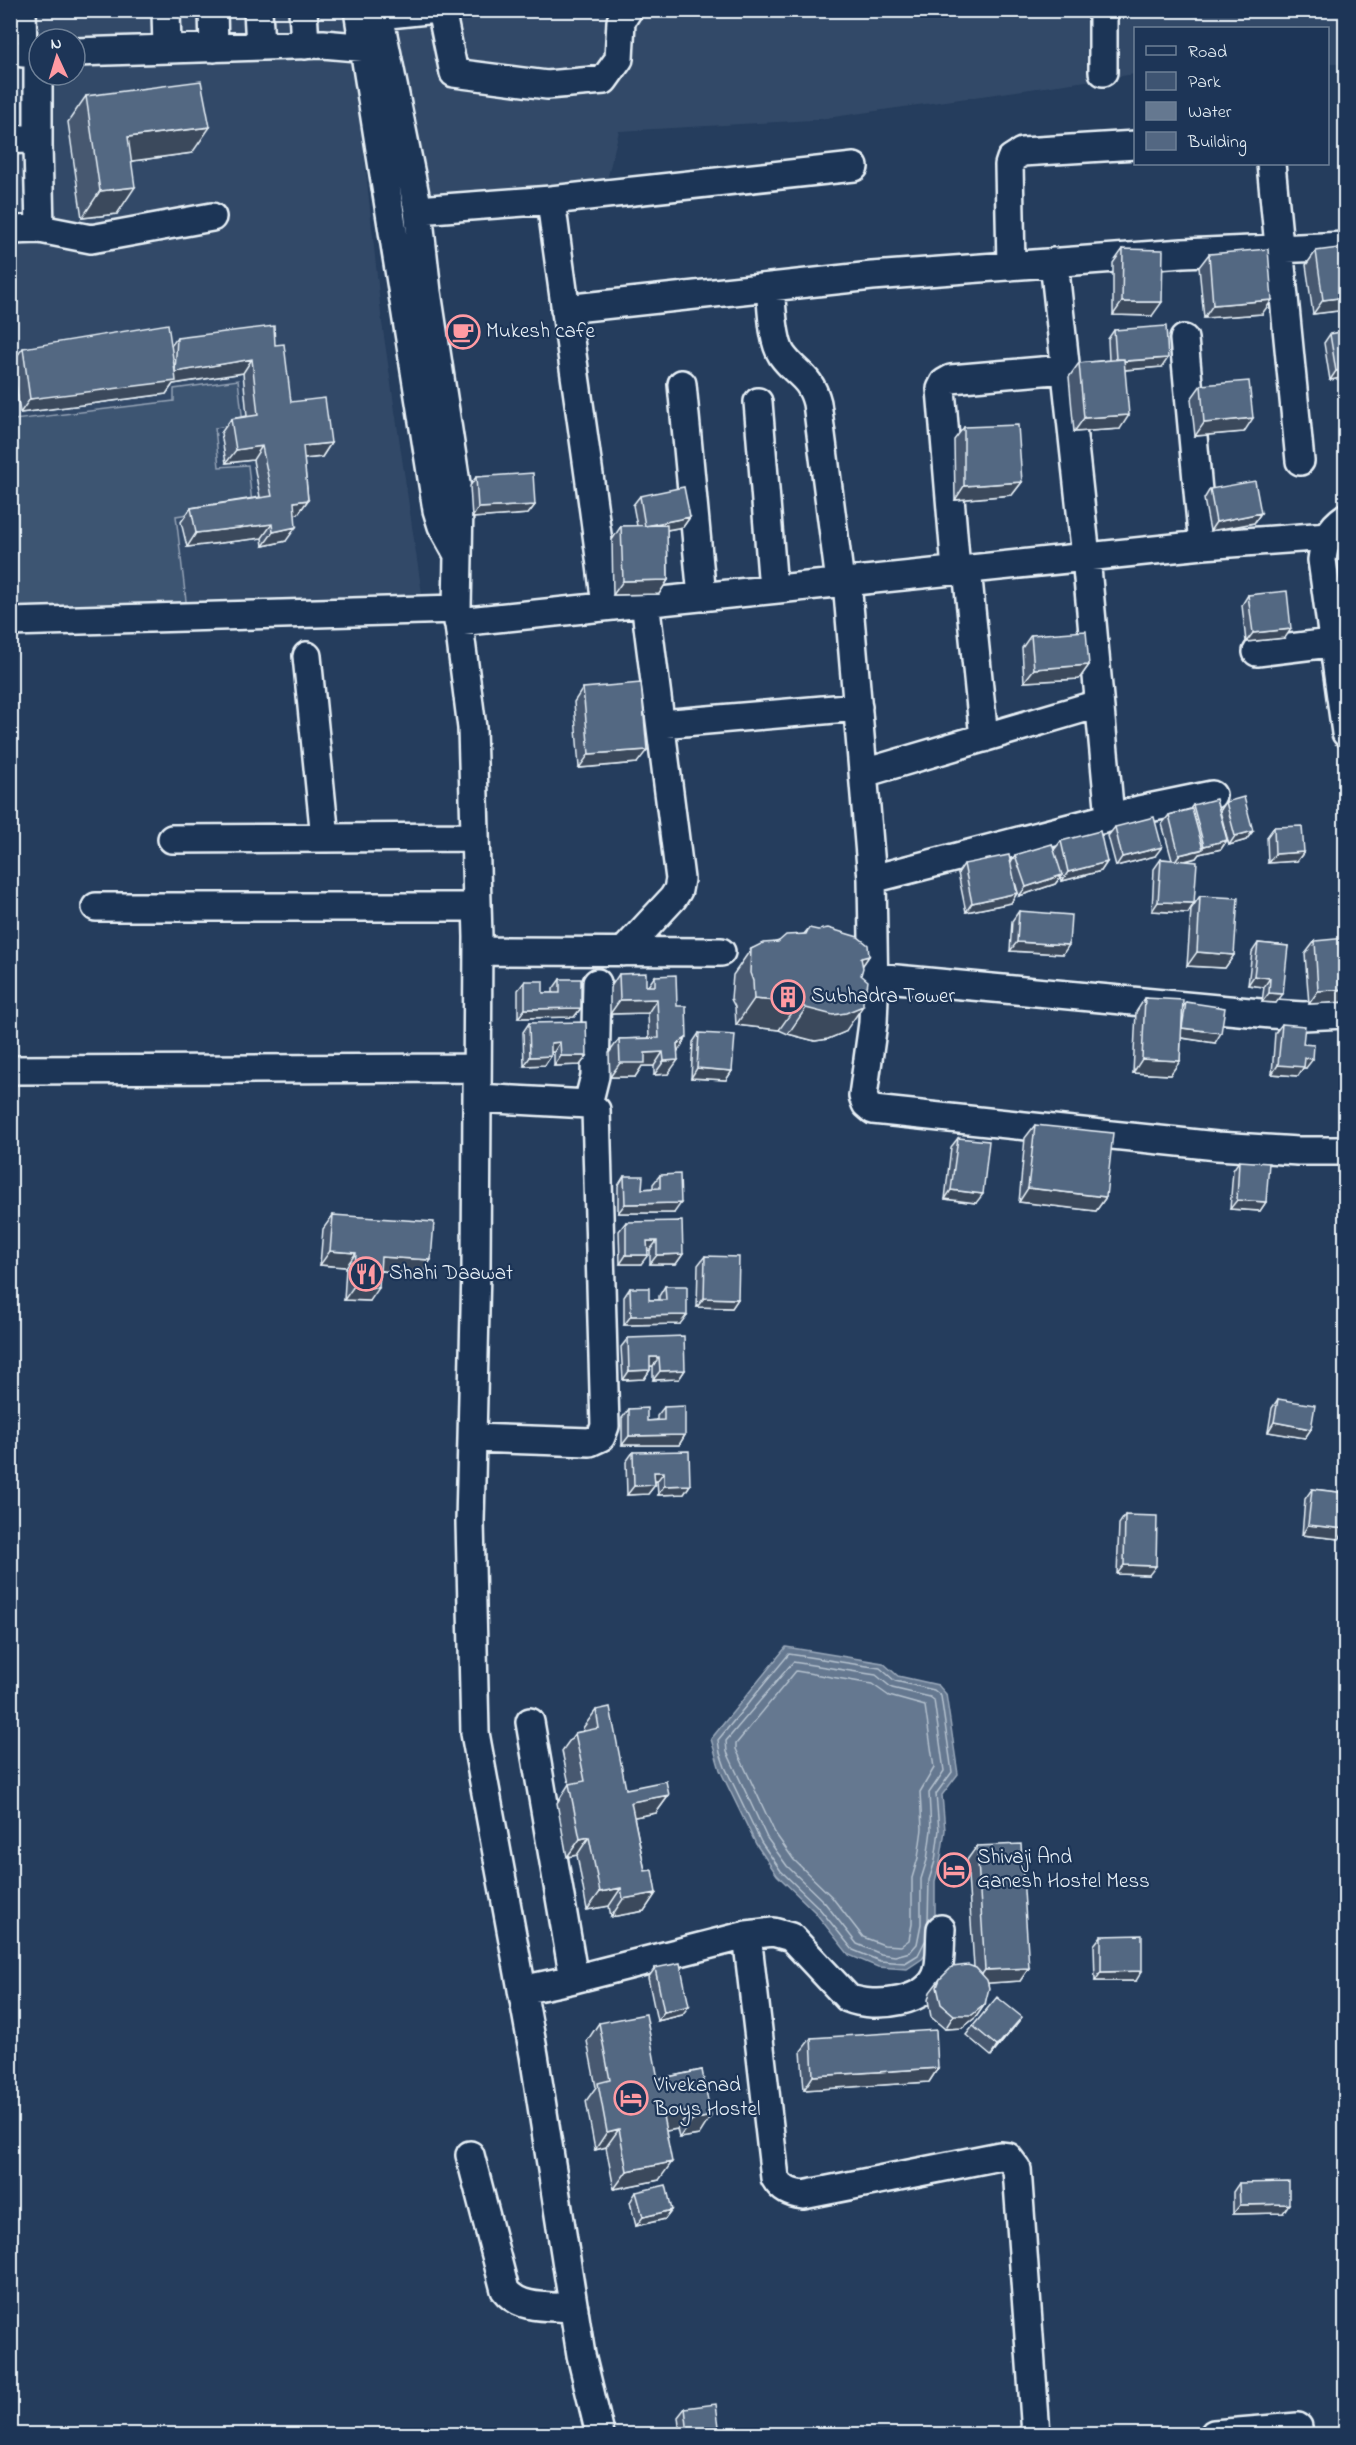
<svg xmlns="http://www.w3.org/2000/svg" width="1356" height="2445" font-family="'Indie Flower',sans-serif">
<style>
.built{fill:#334a68;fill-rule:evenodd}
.green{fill:#3e5472;stroke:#93a2b5;stroke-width:1.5}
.water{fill:#657890;stroke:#99a8ba;stroke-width:1.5}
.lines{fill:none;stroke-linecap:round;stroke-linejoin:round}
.shore{stroke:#b4c1ce;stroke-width:1.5}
.minor-casing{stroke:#e8f1f8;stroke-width:32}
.minor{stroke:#1d3557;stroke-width:27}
.wall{fill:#475970;stroke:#e8f1f8;stroke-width:1.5}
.shaded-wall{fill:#3a485b;stroke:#e8f1f8;stroke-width:1.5}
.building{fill:#536782;stroke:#e8f1f8;stroke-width:1.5}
.labels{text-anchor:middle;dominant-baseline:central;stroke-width:4.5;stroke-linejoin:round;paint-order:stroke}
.poi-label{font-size:21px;fill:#e8f1f8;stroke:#1d3557;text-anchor:start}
</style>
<rect width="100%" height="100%" fill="#253d5d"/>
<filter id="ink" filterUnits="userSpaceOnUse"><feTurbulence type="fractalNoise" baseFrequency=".0167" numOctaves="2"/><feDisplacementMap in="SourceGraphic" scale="12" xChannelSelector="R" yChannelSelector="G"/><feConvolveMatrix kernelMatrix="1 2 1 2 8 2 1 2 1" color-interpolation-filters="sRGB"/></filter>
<g filter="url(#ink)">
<path class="built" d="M10,11H349L382,323L426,621L11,635ZM39,39H75V75H39Z
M384,11H1345V64H1328V28H1136L1135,74L812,120L619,131L606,184L413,211Z"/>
<path class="green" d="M238,380L243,423L215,428L219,467L248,465L252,504L176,516L188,618L11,624L10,391L14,420L174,401V389Z"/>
<path class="water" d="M786,1647L883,1663L898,1676L938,1685L946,1694L958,1774L942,1795L945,1830L940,1863L935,1881V1925L929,1950L922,1959L907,1969L878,1967L849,1955L815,1912L777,1875L756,1844L720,1770L711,1739Z"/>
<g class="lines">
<path class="shore" d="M793,1662L876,1675L892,1688L930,1697L934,1700L944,1771L929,1793L931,1830L927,1860L921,1879V1924L917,1944L910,1952L895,1956L881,1954L857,1944L825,1903L787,1866L767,1838L727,1752L726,1741Z
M796,1671L872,1684L889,1696L925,1706L934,1768L920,1792L922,1829L918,1858L912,1878V1924L909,1940L901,1946L884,1945L863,1937L831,1896L794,1860L775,1833L736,1749V1744Z
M925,1941L918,1955L905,1963L880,1961L853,1950L819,1908L781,1871L761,1842L725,1767L720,1753L718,1740L789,1654L880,1668L895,1681L934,1690L941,1696L952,1772L936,1794L939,1830L935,1861L929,1880L928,1921"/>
<g class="minor-casing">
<path id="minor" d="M22,10L23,53H39
M166,10L167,49
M213,10L214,48
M258,10L260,46
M303,10L305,45
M358,10L437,510L442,526L457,553
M378,10L418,210L427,292L459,503L457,609L472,728L478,937L476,1269L470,1522L475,1733L534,2055L581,2355L600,2434
M441,10L454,73L547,85L604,80L619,59L621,21L628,10
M1103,10V72
M379,15L427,10
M75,52L323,44L380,49
M38,53V146L40,229L91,239L212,217
M10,140L38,138
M1271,164L1300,461
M551,200C568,335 590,470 606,606
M418,210L551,200L854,167
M10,230L40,229
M1054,262L1086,557L1110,817
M1011,266L1009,165L1011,159L1022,152L1136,145
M770,287C772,305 772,340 782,355C796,375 810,375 817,403L840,582
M565,309L872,276L1183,253L1346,246
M1184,339L1203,545
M682,384L702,597
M758,402L773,589
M1346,517C1330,528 1324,541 1322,560L1346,733
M967,569L984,738
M956,570L941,389L944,383L951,379L1065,369
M847,581L872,879L874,997L873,1023L863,1096L866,1104L873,1110L1217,1146L1298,1151H1346
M10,622L457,609
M458,622L1203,545L1328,536
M1257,652L1346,641
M307,656L325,838
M661,724L858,707
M864,773L1098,704
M172,839L475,837
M872,879L1139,810L1212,795
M96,907H477
M478,951L721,952
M623,952L673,898L678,890L680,879L645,602
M875,977L1271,1014L1303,1016L1346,1014
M10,1070L477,1068
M588,1104L595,1076L597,983
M472,1438L590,1442L601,1437L605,1426L596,1110L588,1104L477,1098
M530,1722L574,1979
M747,1935L773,1932L791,1937L848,1998C874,2009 930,2003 938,1971C941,1958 940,1942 941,1929
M522,1990L574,1979L747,1935L775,2178C782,2190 790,2193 803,2195L1000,2156L1008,2157L1017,2169L1036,2434
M470,2155L505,2290C520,2310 550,2306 574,2308
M1214,2434L1298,2427"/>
</g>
<use href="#minor" class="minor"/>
</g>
<path class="wall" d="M86,96L192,153L132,161L117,214L82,218L68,122Z
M1123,249L1152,316L1113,315V263Z
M1316,251L1346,310L1313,314L1306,265Z
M1209,254L1262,314L1204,318L1199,267Z
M1114,330L1162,367L1125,370L1120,429L1074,432L1069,377L1079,363L1109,360L1108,339Z
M1346,331V377L1330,380L1324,343L1330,334Z
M177,338L275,345L291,402L331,443L322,457L304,459L308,500L298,514H295L286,541L263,546L262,538L187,547L181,522L191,508L260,497L253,460L226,463L221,433L231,419L247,416L243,373L173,384L166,394L20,413L13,361L23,348L171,346Z
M1201,385L1244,432L1195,436L1191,399Z
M964,427L1022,482L1012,495L955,500L954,440Z
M476,477L535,505L528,514L472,518L470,486Z
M1210,489L1261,513L1254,523L1210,531L1204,499Z
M640,496L690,517L683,527L667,530L668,580L659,594L613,595L612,540L621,526H637L633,505Z
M1248,595L1285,638L1246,642L1242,605Z
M1031,635L1089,665L1079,679L1024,682L1022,648Z
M583,688L637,763L579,768L574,702Z
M1226,802L1253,831L1246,840L1229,845L1220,811Z
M1193,805L1227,840L1221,849L1199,854L1196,858L1186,861L1188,913L1152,911L1154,869L1161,859L1172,860L1162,824L1169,815L1190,809Z
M1115,827L1155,856L1116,866L1108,836Z
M1274,827L1304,852L1297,861L1268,863L1267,837Z
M1061,841L1107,862L1101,871L1062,881L1061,877L1055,884L1019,896L1015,882L1017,893L1011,903L966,912L958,873L964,864L1011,862L1015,855L1054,850Z
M1200,896L1234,955L1225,968L1187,966L1191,909Z
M1019,911L1063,954L1010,951L1012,921Z
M809,928L869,956L862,966L861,975L866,995L845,1032L828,1039L815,1041L788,1034L779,1030L736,1025L735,1007L731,999L733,975L751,949L804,934Z
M1315,941L1346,1002L1309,1004L1305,954Z
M1258,943L1288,946L1276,1003L1262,1002L1264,987L1248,985L1252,952Z
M619,974L646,986H648L655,976L677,1051L668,1074L654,1075V1066H642L635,1077H610L609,1053L619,1039L649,1038L648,1013L610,1014V988Z
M560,979L581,1008L574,1017L518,1018V990L525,981L543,993H553V989Z
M1145,998L1183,1007L1186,1002L1215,1043L1181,1038L1180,1061L1170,1075L1133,1073L1136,1012Z
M529,1023L587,1056L580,1065L554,1066V1052H551V1056L545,1065L524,1066L523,1032Z
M1282,1024L1303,1044L1306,1068H1303L1298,1076L1272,1074L1275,1033Z
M699,1033L732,1071L726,1080L691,1078L693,1042Z
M1035,1125L1106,1197L1096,1211L1019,1202L1025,1138Z
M958,1138L976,1203L945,1199L951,1147Z
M1239,1161L1266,1202L1260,1211L1230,1209L1233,1170Z
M660,1175L674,1213H618V1186L624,1176L642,1189L653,1188V1184Z
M333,1215L422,1274L380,1271L370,1301L344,1300L346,1267L320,1265L323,1229Z
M626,1222L683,1254L676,1264H650V1250H648L641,1264H620L619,1231Z
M705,1256L738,1299L732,1308L697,1307L698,1265Z
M665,1286L680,1324L624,1325V1297L630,1288L649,1300H659V1296Z
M628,1338L685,1370L679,1379L653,1380V1366H650V1370L644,1379L623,1380L621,1347Z
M1278,1399L1311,1429L1305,1438L1268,1432L1272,1408Z
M664,1407L685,1435L679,1445H622V1418L629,1409L647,1421L657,1420V1416Z
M633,1452L690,1485L684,1494L658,1495L657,1481H655V1485L648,1494L627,1495L626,1462Z
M1312,1489L1346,1493V1530L1339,1539L1302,1535L1305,1499Z
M1125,1515L1149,1575L1117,1574L1119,1524Z
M596,1710L626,1789L669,1795L656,1813L634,1817L645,1871L656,1893L644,1911L611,1917L609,1906L587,1910L577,1855L567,1857L557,1803L569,1784L562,1751L575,1733L584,1731L583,1728Z
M977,1846L1029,1968L1020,1981L988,1983L985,2004L976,2017L962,2028L945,2029L931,2017L928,2000L930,1992L940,1979L974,1967L967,1860Z
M1101,1936L1136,1981H1095L1094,1945Z
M655,1968L682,2015L657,2021L648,1978Z
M599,2023L658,2079L702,2070L699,2135L679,2138L677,2129L665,2131L659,2180L614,2189L606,2147L595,2150L586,2101L596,2087L587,2041Z
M973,2026H1015L991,2056L966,2035Z
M811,2038L938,2068L929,2082L804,2090L801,2051Z
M1239,2183L1283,2213L1233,2214V2192Z
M636,2192L672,2210L665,2219L636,2226L630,2202Z
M685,2408L720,2434H680L678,2417Z"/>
<path class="shaded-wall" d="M10,42H17L10,51Z
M210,127L192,153L110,164L128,137Z
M135,187L117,214L82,218L100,191Z
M1346,297V310L1313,314L1323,300Z
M1272,300L1262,314L1204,318L1213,305Z
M1122,302H1162L1152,316L1113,315Z
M1168,358L1162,367L1110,371L1116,362Z
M252,359L243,373L173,384L166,394L20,413L30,399L175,372Z
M1346,369V377L1330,380L1336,371Z
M1129,415L1120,429L1074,432L1084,418Z
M1253,418L1244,432L1195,436L1204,423Z
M331,443L322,457L293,460L303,446Z
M262,446L253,460L226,463L236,450Z
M1022,482L1012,495L955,500L964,486Z
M308,500L298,514L285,516L294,502Z
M535,505L528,514L472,518L478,508Z
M1261,513L1254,523L1210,531L1216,522Z
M690,517L683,527L639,535L646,526Z
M272,524L262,538L187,547L196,533Z
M296,527L286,541L263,546L273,532Z
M668,580L659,594L613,595L623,581Z
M1291,629L1285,638L1246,642L1253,633Z
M1089,665L1079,679L1024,682L1034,669Z
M647,750L637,763L579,768L589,754Z
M1253,831L1246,840L1229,845L1235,836Z
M1227,840L1221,849L1199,854L1196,858L1173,864L1179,855L1201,850L1204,846Z
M1162,847L1155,856L1116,866L1122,857Z
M1304,852L1297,861L1268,863L1275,854Z
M1107,862L1101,871L1062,881L1068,872Z
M1062,875L1055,884L1019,896L1026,887Z
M1017,893L1011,903L966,912L972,903Z
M1158,902L1194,903L1188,913L1152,911Z
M1017,942L1069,945L1063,954L1010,951Z
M1197,952L1234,955L1225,968L1187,966Z
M869,956L851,983L861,958Z
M1254,976L1270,978L1264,987L1248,985Z
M1346,989V1002L1309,1004L1318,991Z
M1269,993L1283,994L1276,1003L1262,1002Z
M859,995H866L857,1008L863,1006L845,1032L828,1039L815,1041L788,1034L806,1008Z
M657,999L648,1013L610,1014L620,1000Z
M754,999L798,1003L779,1030L736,1025Z
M581,1008L574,1017L518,1018L525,1009Z
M1182,1028L1221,1033L1215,1043L1176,1037Z
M687,1037L678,1051L677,1044Z
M560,1042L554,1052H545L551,1043Z
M663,1052L654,1066H642L635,1077H610L620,1063L645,1053Z
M551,1056L545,1065L524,1066L530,1057Z
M561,1056H587L580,1065L554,1066Z
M1305,1058L1313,1059L1306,1068H1303L1298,1076L1272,1074L1278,1065Z
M1142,1059L1180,1061L1170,1075L1133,1073Z
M678,1060L668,1074L654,1075L664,1061Z
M697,1068L732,1071L726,1080L691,1078Z
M1028,1188L1106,1197L1096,1211L1019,1202Z
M951,1190L983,1194L976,1203L945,1199Z
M1237,1200L1266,1202L1260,1211L1230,1209Z
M681,1203L674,1213H618L625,1204Z
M647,1241H657L650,1250L641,1251Z
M330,1251L356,1253L346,1267L320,1265Z
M683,1254L676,1264H650L657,1255Z
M626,1255H648L641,1264H620Z
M381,1257L431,1260L422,1274L372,1270Z
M354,1286L379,1288L370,1301L344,1300Z
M704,1298L738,1299L732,1308L697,1307Z
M687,1315L680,1324L624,1325L631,1316Z
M650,1357H659L653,1366H643Z
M650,1370L644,1379L623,1380L629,1371Z
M685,1370L679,1379L653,1380L660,1371Z
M1274,1422L1311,1429L1305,1438L1268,1432Z
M685,1435L679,1445H622L629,1436Z
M654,1472H664L657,1481H648Z
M655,1485L648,1494L627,1495L634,1486Z
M690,1485L684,1494L658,1495L664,1486Z
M1308,1525L1346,1529V1530L1339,1539L1302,1535Z
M1124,1565L1156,1566L1149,1575L1117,1574Z
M669,1795L656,1813L619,1820L631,1802Z
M589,1837L577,1855L567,1857L580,1839Z
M621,1888L609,1906L587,1910L600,1892Z
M656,1893L644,1911L611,1917L623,1899Z
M1029,1968L1020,1981L975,1984L985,1970Z
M1142,1971L1136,1981H1095L1101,1972Z
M985,2004L976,2017L962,2028L945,2029L954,2015Z
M689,2006L682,2015L657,2021L664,2012Z
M1022,2017L1015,2026L991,2056L997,2046Z
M938,2068L929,2082L804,2090L813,2076Z
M690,2111L677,2129L650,2134L663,2116Z
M711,2116L699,2135L679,2138L692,2120Z
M619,2129L606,2147L595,2150L607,2132Z
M672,2162L659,2180L614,2189L627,2171Z
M1289,2204L1283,2213L1233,2214L1240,2205Z
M672,2210L665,2219L636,2226L643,2217Z"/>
<path class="building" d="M10,10H15L17,42H10Z
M201,81L210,127L128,137L135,187L100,191L86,96Z
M1346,247V297L1323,300L1316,251Z
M1123,249L1163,250L1162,302H1122Z
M1268,249L1272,300L1213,305L1209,254Z
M168,324L175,372L177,338L274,326L275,345L284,344L291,402L325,398L331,443L303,446L308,500L294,502L296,527L273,532L272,524L196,533L191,508L272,496L262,446L236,450L231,419L258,415L252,359L175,372L176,381L30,399L23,348Z
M1166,326L1168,358L1124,361V359H1116L1114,330Z
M1346,331V369L1336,371L1330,334Z
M1124,359L1129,415L1084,418L1079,363Z
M1249,381L1253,418L1204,423L1201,385Z
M1018,425L1022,482L964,486V427Z
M533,473L535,505L478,508L476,477Z
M1255,481L1261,513L1216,522L1210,489Z
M684,487L690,517L645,526L640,496Z
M667,525L668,580L623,581L621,526Z
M1287,591L1291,629L1253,633L1248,595Z
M1086,631L1089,665L1034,669L1031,635Z
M641,683L647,750L589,754L583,688Z
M1244,797L1253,831L1235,836L1226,802Z
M1216,799L1227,840L1204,846L1193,805Z
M1192,809L1203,849L1179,855L1169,815Z
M1154,817L1162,847L1122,857L1115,827Z
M1302,826L1304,852L1275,854L1274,827Z
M1100,831L1107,862L1068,872L1061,841Z
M1052,844L1062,875L1026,887L1015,855Z
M1009,855L1017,893L972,903L964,864Z
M1161,859L1197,862L1194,903L1158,902Z
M1200,896L1238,898L1234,955L1197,952Z
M1019,911L1071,915L1069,945L1017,942Z
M809,928L818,930L828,928L858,937L868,945L869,956L861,958L863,968L861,975L868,981L866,995H859L863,1001V1006L846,1013L833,1015L806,1008L798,1003L754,999L753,981L750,973L751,949L763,943L778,942L786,935L806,934Z
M1346,938V989L1318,991L1315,941Z
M1258,943L1288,946L1283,994L1269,993L1270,978L1254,976Z
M646,973V986H655V976L676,975L677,1006H686L687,1037L677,1044L678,1060L664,1061L663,1052L645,1053V1063H620L619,1039L659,1038L657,999L620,1000L619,974Z
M560,979H581V1008L525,1009V981H543V993H560Z
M1145,998L1183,1000L1180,1061L1142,1059Z
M1186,1002L1225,1008L1221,1033L1182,1028Z
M586,1022L587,1056H561L560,1042L551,1043V1056L530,1057L529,1023Z
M1282,1024L1305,1026L1303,1044L1314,1045L1313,1059L1305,1058L1304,1067L1278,1065Z
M699,1033L735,1035L732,1071L697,1068Z
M1035,1125L1113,1133L1106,1197L1028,1188Z
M958,1138L989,1141L983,1194L951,1190Z
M1239,1161L1269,1163L1266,1202L1237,1200Z
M680,1174L681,1203L625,1204L624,1176H643L642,1189L660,1188V1175Z
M333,1215L434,1222L431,1260L381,1257L379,1288L354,1286L356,1253L330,1251Z
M682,1221L683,1254L657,1255V1241H647L648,1255H626V1222Z
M705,1256L739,1257L738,1299L704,1298Z
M665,1286H687V1315L631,1316L630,1288H649V1300H666Z
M684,1336L685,1370L660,1371L659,1357H650V1370L629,1371L628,1338Z
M1278,1399L1315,1405L1311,1429L1274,1422Z
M685,1406V1435L629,1436V1409L647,1408V1421L664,1420V1407Z
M689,1451L690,1485L664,1486V1472H654L655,1485L634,1486L633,1452Z
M1312,1489L1346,1493V1529L1308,1525Z
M1125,1515L1157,1516L1156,1566L1124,1565Z
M610,1707L626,1789L666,1781L669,1795L631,1802L645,1871L652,1870L656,1893L623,1899L621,1888L600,1892L589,1837L580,1839L569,1784L585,1781L575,1733L599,1728L596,1710Z
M1021,1844L1029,1968L985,1970L977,1846Z
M1142,1935V1971L1101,1972V1936Z
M680,1963L689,2006L664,2012L655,1968Z
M968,1965L976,1968L987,1980L989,1988L985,2004L972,2015H954L941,2004L937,1987L940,1979L952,1967Z
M997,1997L1022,2017L997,2046L973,2026Z
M646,2014L658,2079L702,2070L711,2116L692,2120L690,2111L663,2116L672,2162L627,2171L619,2129L607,2132L598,2083L610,2080L599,2023Z
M936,2030L938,2068L813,2076L811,2038Z
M1289,2182V2204L1240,2205L1239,2183Z
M666,2185L672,2210L643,2217L636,2192Z
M716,2404L720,2434H688L685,2408Z"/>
</g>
<defs>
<g id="cafe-ring" transform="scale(1.725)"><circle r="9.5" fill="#1d3557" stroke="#ff9aa2" stroke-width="1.5"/><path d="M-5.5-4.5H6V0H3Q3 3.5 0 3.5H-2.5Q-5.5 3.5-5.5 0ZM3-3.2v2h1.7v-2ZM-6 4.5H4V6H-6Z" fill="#ff9aa2"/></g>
<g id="building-ring" transform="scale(1.725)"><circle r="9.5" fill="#1d3557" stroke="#ff9aa2" stroke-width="1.5"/><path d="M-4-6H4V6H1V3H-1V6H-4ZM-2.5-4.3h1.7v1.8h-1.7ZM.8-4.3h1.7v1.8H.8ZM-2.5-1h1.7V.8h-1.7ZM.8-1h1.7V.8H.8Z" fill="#ff9aa2"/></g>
<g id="restaurant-ring" transform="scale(1.725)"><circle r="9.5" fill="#1d3557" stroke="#ff9aa2" stroke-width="1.5"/><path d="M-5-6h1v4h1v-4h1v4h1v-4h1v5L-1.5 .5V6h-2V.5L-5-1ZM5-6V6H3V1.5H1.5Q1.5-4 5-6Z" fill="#ff9aa2"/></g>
<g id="hotel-ring" transform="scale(1.725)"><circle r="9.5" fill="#1d3557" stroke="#ff9aa2" stroke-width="1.5"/><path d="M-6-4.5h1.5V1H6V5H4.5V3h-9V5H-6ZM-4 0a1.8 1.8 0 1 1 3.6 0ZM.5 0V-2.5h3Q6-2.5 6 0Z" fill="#ff9aa2"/></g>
</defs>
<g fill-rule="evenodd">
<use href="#cafe-ring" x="463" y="332"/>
<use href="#building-ring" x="788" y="997"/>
<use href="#restaurant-ring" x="366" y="1274"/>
<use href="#hotel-ring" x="954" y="1870"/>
<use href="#hotel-ring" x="631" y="2098"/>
</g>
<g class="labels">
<g class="poi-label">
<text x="486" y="332">Mukesh cafe</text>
<text x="811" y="997">Subhadra Tower</text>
<text x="389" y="1274">Shahi Daawat</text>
<text x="977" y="1858">Shivaji And<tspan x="977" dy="24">Ganesh Hostel Mess</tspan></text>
<text x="654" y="2086">Vivekanad<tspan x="654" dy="24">Boys Hostel</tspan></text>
</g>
</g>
<rect width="1356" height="2445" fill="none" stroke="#1d3557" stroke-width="36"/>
<rect x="18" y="18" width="1320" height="2409" fill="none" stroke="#e8f1f8" stroke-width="2" filter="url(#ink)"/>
<rect x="1134" y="27" width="195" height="138" fill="#1d3557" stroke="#6e8097" stroke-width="1.5"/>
<rect x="1146" y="46" width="30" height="9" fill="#1d3557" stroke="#6e8097" stroke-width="1.5"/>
<text x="1188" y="57" font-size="18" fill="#e8f1f8">Road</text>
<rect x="1146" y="72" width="30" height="18" fill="#3e5472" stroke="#6e8097" stroke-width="1.5"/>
<text x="1188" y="87" font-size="18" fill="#e8f1f8">Park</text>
<rect x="1146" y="102" width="30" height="18" fill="#657890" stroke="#6e8097" stroke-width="1.5"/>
<text x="1188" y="117" font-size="18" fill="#e8f1f8">Water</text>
<rect x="1146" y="132" width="30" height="18" fill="#536782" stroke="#6e8097" stroke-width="1.5"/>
<text x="1188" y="147" font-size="18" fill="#e8f1f8">Building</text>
<g transform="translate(57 57) rotate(356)"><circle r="28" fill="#1d3557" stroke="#6e8097" stroke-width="1.5"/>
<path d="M0-4.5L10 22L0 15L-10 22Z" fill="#ff9aa2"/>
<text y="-9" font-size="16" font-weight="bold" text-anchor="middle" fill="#e8f1f8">N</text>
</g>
</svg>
